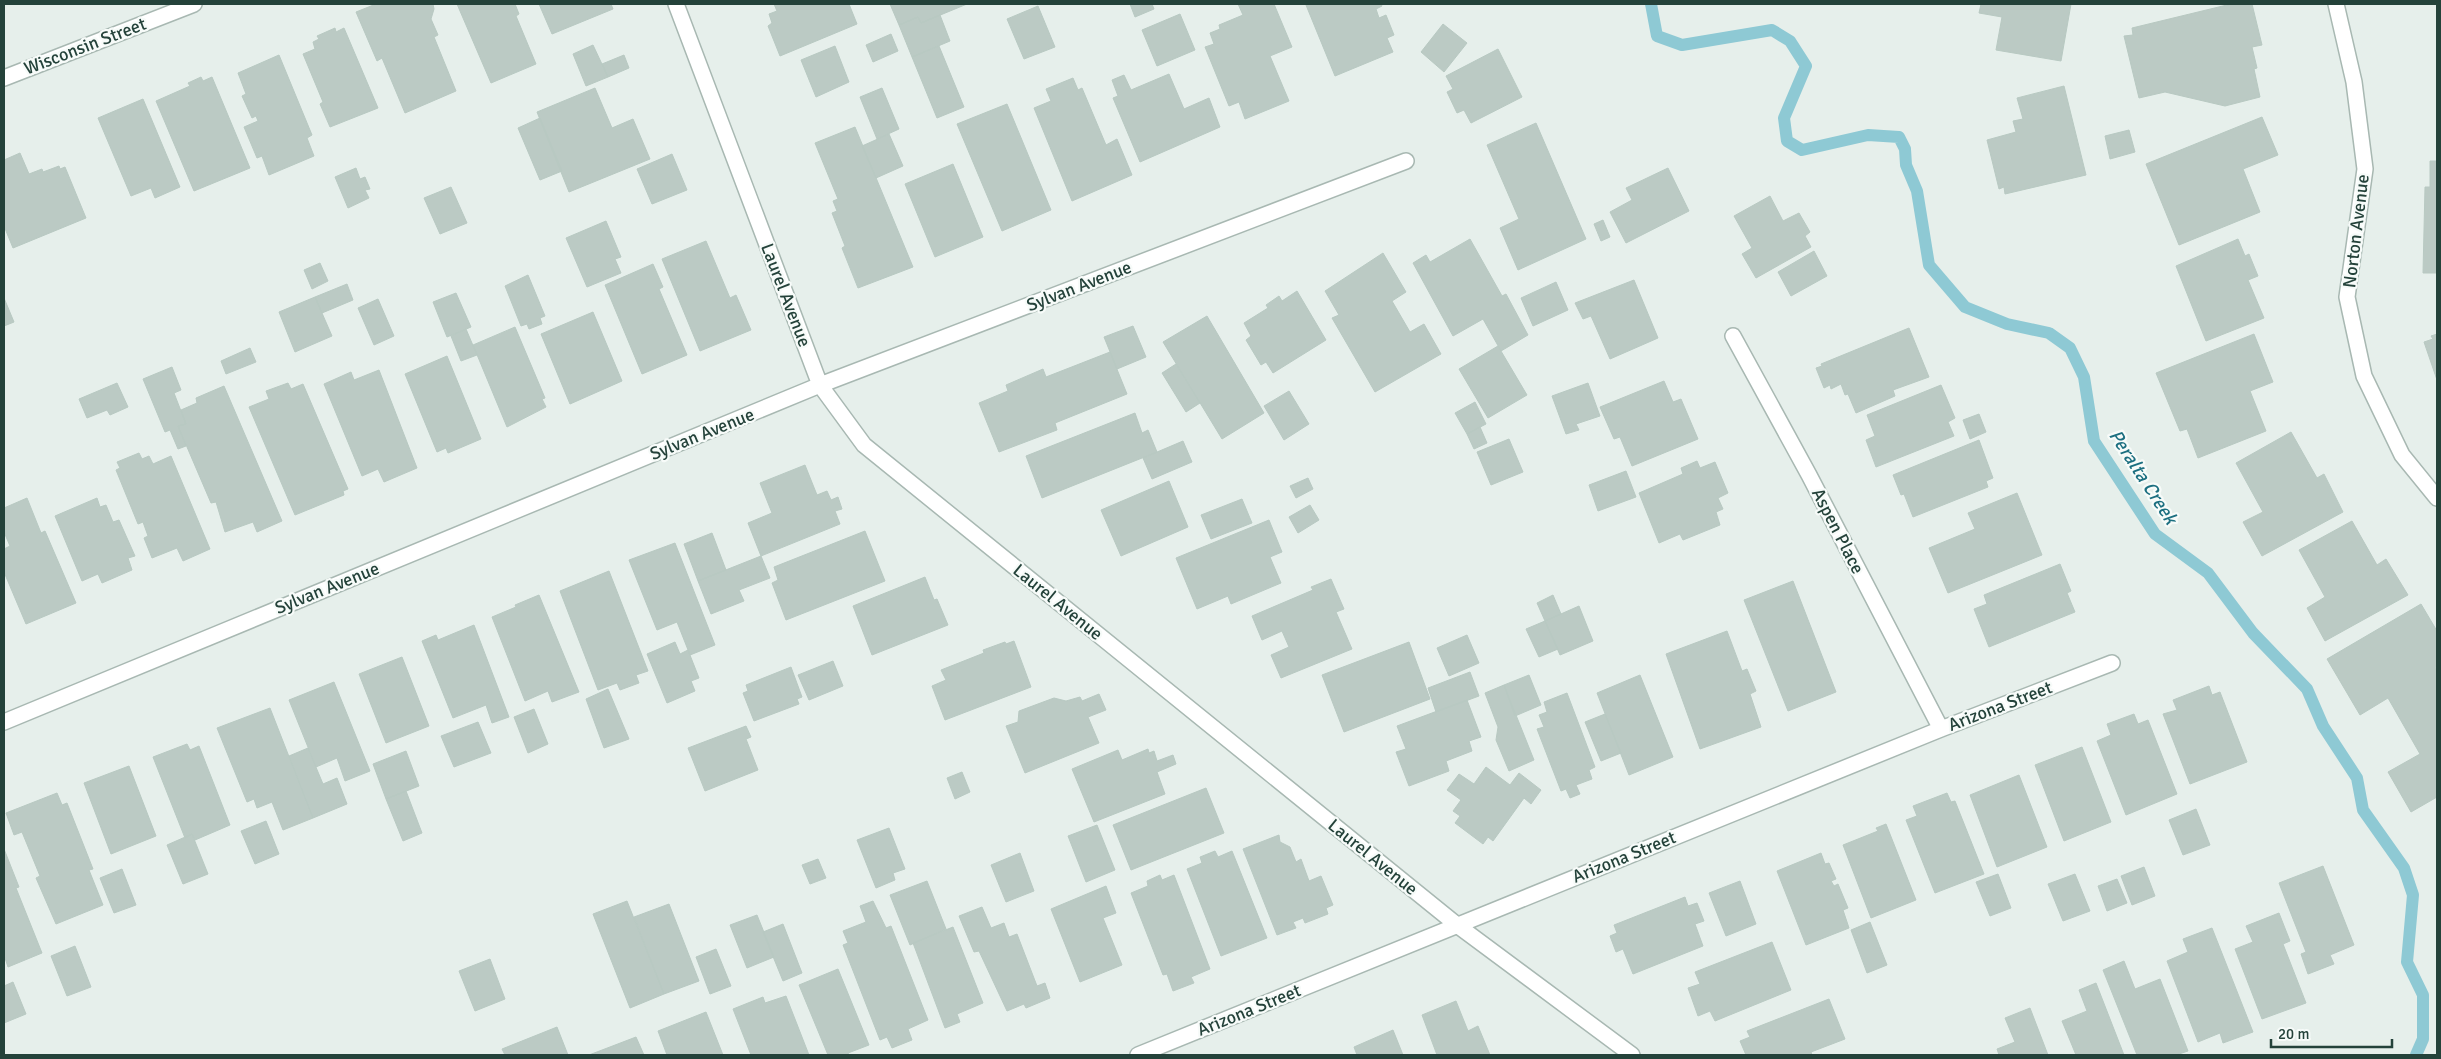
<svg xmlns="http://www.w3.org/2000/svg" width="2441" height="1059" font-family="Signika,sans-serif">
<style>
.lines{fill:none;stroke-linecap:round;stroke-linejoin:round}
.stream{stroke:#8ec9d4;stroke-width:12}
.building{fill:#bbcac4;stroke:#b8c9c2}
.street-casing{stroke:#a8b8b2;stroke-width:18}
.street{stroke:#fff;stroke-width:15}
.labels{text-anchor:middle;dominant-baseline:central;stroke-width:4.5;stroke-linejoin:round;paint-order:stroke}
.street-label{font-size:18px;fill:#24423a;stroke:#f7fbf9}
.water-label{font-size:19px;font-style:italic;fill:#1c6f80;stroke:#f7fbf9}
</style>
<rect width="100%" height="100%" fill="#e6efeb"/>
<g class="lines">
<path class="stream" d="M1651,4L1657,36L1682,45L1772,30L1790,41L1806,66L1784,118L1787,141L1802,150L1868,135L1899,137L1905,149L1906,165L1917,191L1929,265L1965,307L2007,324L2049,333L2070,348L2084,377L2094,441L2155,534L2208,573L2253,633L2307,689L2323,726L2357,778L2363,810L2404,868L2413,895L2407,962L2423,995V1039L2416,1055"/>
</g>
<path class="building" d="M376,4H433L434,9L431,19L438,35L434,37L456,91L405,113L382,58L377,61L356,12Z
M457,4H515L519,14L516,16L536,64L491,83Z
M539,4H611L613,9L552,34Z
M774,4H849L857,24L780,56L768,26L772,23L769,14L777,11Z
M890,4H967L921,23L918,17L899,25Z
M1130,4H1152L1154,9L1135,17Z
M1238,4H1274L1292,47L1270,56L1289,101L1245,119L1239,102L1229,106L1205,47L1214,44L1210,33L1220,29L1219,25L1243,15Z
M1309,4H1381L1382,6L1376,9L1379,18L1386,15L1394,35L1387,38L1393,52L1335,76L1306,5Z
M1981,4H2071L2061,61L1996,50L2002,17L1979,13Z
M2231,4H2252L2262,45L2252,47L2257,68L2254,69L2260,97L2225,106L2165,92L2139,98L2124,36L2133,35L2132,28Z
M1038,6L1055,47L1024,59L1007,19Z
M1180,14L1195,50L1157,66L1142,30Z
M940,15L950,41L912,57L899,25L918,17L921,23Z
M1443,24L1467,43L1444,72L1421,52Z
M335,28L336,32L344,28L378,108L330,127L320,104L323,102L303,54L315,49L313,42L319,39L317,36Z
M891,34L898,51L873,62L866,45Z
M593,45L608,77L586,86L573,54Z
M835,46L849,82L816,97L801,60Z
M939,46L964,107L937,118L912,57Z
M1498,49L1522,97L1471,123L1464,110L1457,113L1447,92L1453,89L1446,76Z
M279,55L312,135L307,138L314,156L269,175L262,156L257,158L244,127L258,121L256,116L252,118L242,96L246,94L238,73Z
M624,55L629,68L608,77L602,64Z
M1169,74L1184,109L1209,98L1220,127L1140,162L1113,98L1118,96L1112,80L1124,75L1131,90Z
M201,77L203,81L212,77L250,168L194,191L156,101L190,86L188,83Z
M1073,78L1078,90L1082,88L1106,145L1117,139L1132,175L1072,201L1034,108L1051,101L1046,89Z
M2064,86L2086,175L2005,194L2004,187L1999,189L1987,140L2016,132L2013,121L2023,119L2017,98Z
M595,88L612,128L633,119L650,159L569,192L537,112Z
M882,88L899,129L877,139L860,97Z
M143,99L180,187L155,198L151,188L131,196L98,118Z
M1007,104L1051,210L1002,231L957,124Z
M2262,117L2278,155L2243,169L2260,212L2179,245L2146,164Z
M540,118L562,171L540,180L518,128Z
M1536,123L1586,239L1518,270L1500,228L1519,219L1487,145Z
M855,127L913,267L858,288L842,248L845,246L832,213L837,211L833,201L838,199L815,143Z
M2129,130L2135,152L2110,159L2105,136Z
M889,134L903,166L876,178L862,146Z
M20,153L29,174L42,169L43,172L59,166L60,169L65,167L86,218L13,248L4,226V160Z
M672,154L687,190L652,204L637,169Z
M2430,161H2437V273H2423L2425,187H2430Z
M953,164L983,237L935,257L905,184Z
M356,168L360,179L365,177L370,189L365,190L369,198L348,208L335,177Z
M1668,168L1689,211L1626,243L1610,212L1632,200L1626,188Z
M451,187L467,223L440,234L424,198Z
M1770,196L1783,221L1799,213L1810,232L1805,236L1811,247L1756,278L1742,254L1752,248L1734,216Z
M1603,220L1610,237L1601,241L1594,224Z
M606,221L621,257L615,259L621,273L587,287L566,238Z
M1470,239L1502,296L1506,294L1528,335L1501,351L1483,319L1453,336L1413,263L1426,255L1430,262Z
M2238,239L2245,256L2249,254L2258,276L2248,280L2264,318L2206,341L2176,266Z
M706,241L730,298L736,295L751,330L700,351L662,259Z
M1814,251L1827,276L1791,296L1778,272Z
M1383,253L1406,292L1392,301L1410,332L1424,324L1441,354L1375,392L1332,318L1339,315L1325,291Z
M320,263L328,281L312,289L304,270Z
M653,264L663,287L659,289L687,355L642,374L605,285Z
M528,275L545,316L540,318L542,324L529,329L527,324L521,326L505,286Z
M1634,280L1658,338L1610,359L1591,316L1583,319L1575,303Z
M1556,282L1568,310L1533,326L1521,298Z
M347,284L353,300L322,313L315,297Z
M1297,291L1326,340L1273,373L1266,362L1261,365L1246,340L1251,336L1244,323L1268,308L1266,305L1279,296L1282,301Z
M456,293L471,327L447,337L433,302Z
M315,297L332,336L295,352L279,312Z
M4,298L14,322L4,326Z
M378,299L394,336L374,345L358,308Z
M593,312L622,381L570,404L541,334Z
M1207,316L1264,413L1222,439L1163,342Z
M1133,326L1146,357L1117,369L1104,337Z
M515,327L545,398L542,399L546,407L507,427L473,345Z
M1909,328L1929,377L1893,390L1895,396L1856,413L1848,394L1845,395L1841,384L1831,389L1830,385L1824,388L1816,368L1822,366L1821,364Z
M466,329L477,355L461,361L451,336Z
M2254,334L2273,382L2250,391L2266,431L2198,458L2187,429L2180,431L2156,373Z
M2437,334V380L2424,342L2433,339L2431,336Z
M1498,346L1527,395L1488,418L1459,369Z
M250,348L256,362L226,374L221,361Z
M1110,352L1127,394L1055,423L1057,430L999,452L979,403L1008,391L1006,385L1043,369L1046,377Z
M447,356L481,439L448,453L446,448L437,452L405,374Z
M1176,364L1200,403L1186,412L1162,373Z
M172,367L181,390L174,393L186,424L178,426L186,446L178,449L170,430L165,432L143,379Z
M379,370L417,468L384,482L378,469L362,476L324,384L351,372L354,380Z
M1664,381L1673,402L1681,399L1698,439L1632,466L1620,437L1614,439L1600,407Z
M117,383L128,407L110,415L107,410L87,418L79,399Z
M288,383L291,389L303,384L348,489L343,491L344,495L295,515L249,407L269,399L266,391Z
M1588,383L1600,416L1576,424L1579,430L1566,434L1552,396Z
M1941,385L1955,418L1948,422L1954,436L1876,467L1866,440L1875,436L1867,415Z
M224,386L282,521L257,532L253,522L225,532L216,502L211,503L178,426L186,424L181,410L197,403L196,398Z
M1289,391L1309,424L1284,440L1264,406Z
M1475,402L1486,424L1467,434L1455,413Z
M1135,413L1142,433L1148,430L1157,452L1042,498L1026,456Z
M1979,414L1986,432L1970,439L1963,420Z
M1480,427L1487,443L1474,449L1467,434Z
M2291,432L2317,478L2324,474L2343,512L2262,556L2243,522L2263,512L2236,463Z
M1509,439L1523,472L1491,485L1477,452Z
M1979,440L1993,478L1986,481L1988,487L1913,517L1904,494L1901,495L1893,475Z
M1183,441L1192,462L1152,479L1143,458Z
M139,453L142,459L149,456L153,464L171,456L210,549L183,561L177,548L152,558L144,538L148,536L143,522L138,524L116,470L120,468L117,462Z
M1697,461L1700,468L1715,462L1728,493L1718,498L1723,509L1716,512L1720,525L1683,540L1680,534L1659,543L1639,493L1683,474L1681,468Z
M805,465L817,495L827,491L831,500L838,497L842,509L835,511L840,524L761,556L748,523L772,513L760,483Z
M1626,471L1636,497L1598,511L1589,485Z
M1308,478L1313,489L1296,498L1290,486Z
M1169,481L1188,527L1121,556L1101,510Z
M2017,493L2042,555L1948,593L1929,548L1975,529L1968,513Z
M27,498L41,533L45,531L76,603L26,624L4,572V549L10,546L4,532V508Z
M97,498L100,507L106,505L113,522L119,520L135,556L128,558L132,570L102,583L98,574L82,581L55,516Z
M1242,499L1252,523L1211,539L1201,515Z
M1310,505L1319,520L1298,533L1289,517Z
M1269,520L1282,552L1270,557L1281,583L1231,604L1228,596L1197,609L1176,558Z
M2352,521L2377,565L2386,559L2408,595L2325,641L2307,608L2325,597L2299,550Z
M865,531L885,581L786,620L772,583L778,580L774,567Z
M712,533L726,570L698,581L684,544Z
M675,543L715,645L690,655L677,622L657,630L629,560Z
M761,556L770,578L739,590L744,601L711,614L698,581Z
M2060,564L2071,591L2067,593L2075,612L1989,647L1974,609L1987,604L1984,595Z
M609,571L648,671L636,675L639,683L620,690L617,683L598,690L560,591Z
M925,577L934,600L937,599L948,625L872,655L853,606Z
M1331,579L1344,609L1336,612L1352,649L1281,678L1271,655L1289,647L1282,631L1262,640L1252,616L1313,590L1311,587Z
M1793,581L1836,692L1788,711L1744,600Z
M539,595L579,692L552,702L548,691L525,701L492,617L516,607L515,605Z
M1553,595L1561,614L1545,621L1537,603Z
M2421,604L2437,631V666L2435,667L2437,671V797L2411,812L2388,772L2420,754L2388,698L2360,715L2327,659Z
M1579,606L1593,641L1560,655L1545,621Z
M1545,621L1558,649L1539,657L1526,629Z
M474,625L509,717L492,723L486,705L453,718L422,641L436,635L438,640Z
M1727,631L1742,671L1747,669L1756,691L1750,694L1761,727L1700,749L1666,654Z
M1467,635L1479,663L1449,676L1437,648Z
M1014,641L1031,687L945,720L932,686L946,680L941,670L984,653L983,650L1005,642L1006,644Z
M675,642L680,654L688,650L699,678L691,681L695,691L667,703L647,654Z
M1409,642L1430,699L1344,732L1322,675Z
M402,657L429,726L386,743L359,674Z
M833,661L843,686L809,700L798,675Z
M791,667L802,697L797,699L799,704L754,721L743,693L748,691L746,685Z
M1470,672L1479,696L1436,712L1428,688Z
M1529,675L1541,705L1515,716L1504,685Z
M1640,675L1673,757L1629,775L1597,693Z
M334,682L370,771L345,781L337,758L316,767L289,700Z
M1504,685L1534,760L1509,771L1496,740L1498,727L1485,693Z
M2209,686L2212,695L2220,692L2247,762L2190,784L2163,714L2177,710L2173,700Z
M608,689L629,739L604,748L586,699Z
M1567,693L1595,767L1589,770L1592,779L1576,785L1580,794L1570,798L1566,789L1561,791L1537,729L1544,727L1539,715L1547,712L1544,702Z
M1099,694L1106,710L1088,717L1099,743L1025,773L1006,726L1018,722L1019,711L1054,698L1066,701L1080,697L1082,701Z
M1467,700L1481,737L1469,741L1472,751L1446,761L1449,771L1409,786L1396,752L1406,749L1397,726Z
M270,708L313,818L283,830L272,802L257,808L254,799L247,802L217,728Z
M534,709L548,744L528,753L514,717Z
M1605,714L1621,753L1601,761L1585,722Z
M2134,714L2138,724L2148,720L2177,794L2126,815L2097,741L2111,735L2107,724Z
M478,722L491,753L454,767L441,736Z
M746,726L751,737L746,739L758,770L705,791L688,748Z
M187,744L190,750L199,746L230,825L195,840L192,834L185,838L153,757Z
M2082,747L2111,822L2064,841L2035,765Z
M308,748L323,784L337,778L347,804L313,818L289,756Z
M1148,749L1149,753L1154,751L1157,761L1173,755L1176,764L1157,772L1165,794L1094,822L1072,769L1118,750L1122,760Z
M406,751L419,786L386,799L373,764Z
M129,766L156,836L111,854L84,783Z
M1486,767L1510,785L1519,773L1541,790L1531,804L1524,798L1493,841L1488,837L1483,844L1455,823L1460,816L1453,811L1461,800L1447,790L1459,774L1474,784Z
M962,772L970,792L955,799L947,778Z
M2019,775L2047,847L1997,867L1970,795Z
M1206,788L1224,833L1131,870L1113,825Z
M406,791L422,833L403,841L386,799Z
M57,793L62,805L67,803L93,869L89,870L103,905L56,924L36,878L40,876L22,832L14,835L6,813Z
M1947,793L1951,802L1955,801L1984,874L1935,893L1906,820L1917,816L1913,806Z
M2196,809L2210,845L2183,855L2169,820Z
M266,821L279,854L255,864L241,831Z
M1886,824L1916,900L1871,918L1843,845L1878,831L1876,828Z
M1097,825L1115,870L1086,882L1068,836Z
M889,828L905,869L893,873L895,880L876,888L857,840Z
M192,834L208,874L183,884L167,845Z
M1279,835L1280,842L1290,847L1296,862L1301,859L1309,881L1321,876L1333,905L1326,908L1328,914L1305,923L1303,918L1293,922L1296,928L1277,935L1243,849Z
M4,849L19,887L16,888L42,953L8,967L4,955Z
M1215,851L1218,857L1232,851L1267,938L1221,956L1187,869L1202,863L1200,857Z
M1020,853L1034,891L1006,902L991,865Z
M1821,853L1825,864L1829,863L1836,879L1831,881L1834,886L1838,884L1848,908L1843,910L1849,928L1806,945L1777,871Z
M818,859L826,878L810,884L802,865Z
M2323,866L2354,945L2330,955L2334,964L2308,974L2301,954L2306,952L2279,883Z
M2144,867L2155,896L2132,905L2121,876Z
M122,869L136,905L114,913L100,878Z
M1998,874L2011,908L1990,916L1976,882Z
M2075,874L2090,911L2063,921L2048,884Z
M1160,875L1162,880L1174,875L1210,969L1191,977L1194,983L1173,991L1167,974L1163,975L1131,893L1148,886L1147,881Z
M2117,879L2127,903L2107,911L2098,886Z
M927,881L946,929L910,945L890,895Z
M1740,881L1756,924L1726,936L1709,893Z
M1106,886L1116,913L1103,918L1122,965L1080,982L1051,909Z
M1685,897L1688,906L1697,903L1704,921L1695,924L1703,946L1633,974L1623,949L1616,952L1610,936L1617,933L1614,925Z
M627,901L664,994L630,1008L593,914Z
M873,901L886,928L891,926L928,1020L908,1029L912,1040L892,1048L887,1037L880,1040L843,945L848,943L843,931L866,922L860,906Z
M669,904L699,981L664,994L634,917Z
M982,907L991,928L1004,923L1009,937L1017,934L1037,986L1045,983L1050,998L1026,1008L1024,1004L1007,1011L979,951L974,952L959,916Z
M2279,913L2290,941L2283,944L2306,1003L2262,1019L2235,949L2253,942L2246,926Z
M757,915L774,957L747,968L730,925Z
M1870,922L1887,965L1867,973L1851,930Z
M783,924L802,973L783,981L763,932Z
M953,927L983,1003L957,1014L960,1022L945,1028L913,943Z
M2212,928L2253,1032L2223,1043L2220,1033L2198,1042L2167,961L2188,952L2183,939Z
M1772,942L1791,990L1715,1021L1710,1011L1698,1016L1688,988L1700,984L1695,972Z
M75,946L91,987L67,996L51,956Z
M716,949L731,986L710,994L696,957Z
M490,959L505,999L475,1011L459,971Z
M2124,961L2135,989L2160,979L2188,1051L2176,1055H2137L2103,970Z
M838,969L869,1045L848,1053L849,1055H828L799,985Z
M13,982L26,1014L4,1023V986Z
M2096,983L2124,1055H2076L2062,1021L2087,1011L2079,990Z
M786,996L809,1055H751L733,1009L763,997L765,1003Z
M1829,999L1845,1039L1811,1052L1812,1055H1746L1740,1041L1750,1037L1747,1031Z
M1456,1001L1468,1031L1478,1026L1490,1055H1437L1422,1015Z
M2030,1008L2048,1055H1999L1997,1049L2015,1042L2005,1018Z
M706,1012L723,1055H667L658,1031Z
M557,1027L568,1055H505L502,1049Z
M1393,1030L1403,1055H1357L1354,1047Z
M636,1037L644,1055H589Z"/>
<g class="lines">
<g class="street-casing">
<path id="street" d="M676,4L820,385L864,445L1457,925L1632,1055
M2336,4L2354,82L2365,169L2347,297L2364,376L2402,455L2437,498
M4,78L194,4
M1733,336L1809,475L1941,729
M4,722L820,385L1406,161
M1138,1055L1941,729L2112,663"/>
</g>
<use href="#street" class="street"/>
</g>
<g class="labels">
<g class="street-label">
<text transform="translate(85 46) rotate(-21)">Wisconsin Street</text>
<text transform="translate(2356 231) rotate(-83)">Norton Avenue</text>
<text transform="translate(1079 286) rotate(-21)">Sylvan Avenue</text>
<text transform="translate(786 295) rotate(69)">Laurel Avenue</text>
<text transform="translate(702 434) rotate(-22)">Sylvan Avenue</text>
<text transform="translate(1838 531) rotate(63)">Aspen Place</text>
<text transform="translate(327 588) rotate(-22)">Sylvan Avenue</text>
<text transform="translate(1058 602) rotate(39)">Laurel Avenue</text>
<text transform="translate(2000 706) rotate(-21)">Arizona Street</text>
<text transform="translate(1373 857) rotate(39)">Laurel Avenue</text>
<text transform="translate(1624 857) rotate(-22)">Arizona Street</text>
<text transform="translate(1249 1010) rotate(-22)">Arizona Street</text>
</g>
<g class="water-label">
<text transform="translate(2143 477) rotate(57)">Peralta Creek</text>
</g>
</g>
<rect width="2441" height="1059" fill="none" stroke="#24423a" stroke-width="10"/>
<path d="M2271 1039v8h121v-8" fill="none" stroke="#24423a" stroke-width="2.5"/>
<text x="2278" y="1039" font-size="15" fill="#24423a" stroke="#f7fbf9" stroke-width="4" paint-order="stroke">20 m</text>
</svg>
